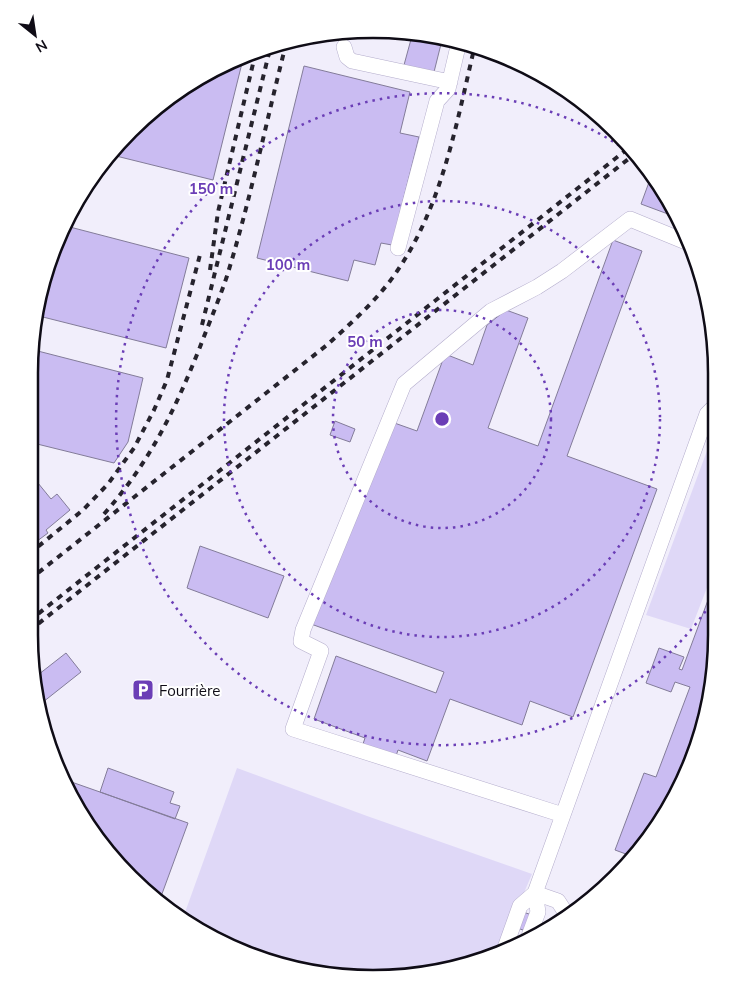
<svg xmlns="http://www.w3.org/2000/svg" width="745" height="1007" font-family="Mulish,sans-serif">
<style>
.green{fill:#dfd8f7}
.building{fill:#cabcf2;stroke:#837c99}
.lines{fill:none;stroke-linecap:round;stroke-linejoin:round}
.minor-casing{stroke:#b4adcc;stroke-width:16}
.minor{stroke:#fff;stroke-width:15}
.rail{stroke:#26232d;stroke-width:4;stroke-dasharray:6 6;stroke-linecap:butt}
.ring{fill:none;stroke:#6b3eb6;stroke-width:2.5;stroke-dasharray:2.5 5}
.labels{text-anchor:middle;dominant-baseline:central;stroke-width:4;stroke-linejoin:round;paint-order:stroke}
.poi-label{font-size:15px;fill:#0f0c16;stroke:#fff;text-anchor:start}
.rim{fill:none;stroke:#0f0c16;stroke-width:2.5}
.centre{fill:#6b3eb6;stroke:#fff;stroke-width:2.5}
.ring-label{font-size:15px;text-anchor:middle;font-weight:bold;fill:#6b3eb6;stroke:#fff;stroke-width:4;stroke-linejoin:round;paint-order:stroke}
</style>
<rect width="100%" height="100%" fill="#f1eefb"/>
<path class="green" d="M714,432L715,567L691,629L646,615Z
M237,768L367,816L532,874L499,951L483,960L395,977L305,972L220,943L183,918Z"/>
<path class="building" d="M413,32L438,36L437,38L442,40L434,72L404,65Z
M244,55L213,180L112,155L163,100L221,64Z
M304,66L410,92L400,133L419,137L392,245L381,243L375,265L354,260L348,281L257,258Z
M652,174L676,217L641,204Z
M66,226L189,258L166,348L35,315L40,284Z
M613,240L642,251L567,456L657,489L573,717L530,701L522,725L450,699L427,761L398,750L395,759L362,747L365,738L314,719L336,656L436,693L444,672L311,624L386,420L417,431L445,354L473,365L487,325L506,310L528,318L488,428L538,446Z
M30,349L143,378L128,442L114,463L29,442Z
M335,421L355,429L350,442L330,435Z
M29,472L51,499L57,494L70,510L46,530L48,533L29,547Z
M200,546L284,576L268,618L187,588Z
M711,592L715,593V657L706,704L676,786L679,787L670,806L634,857L615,850L644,773L656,777L690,687L675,682L671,692L646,683L659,648L684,657L679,669L682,670Z
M66,653L81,672L38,706L34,678Z
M108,768L174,792L170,803L180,806L175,819L100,792Z
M63,779L188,823L159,902L146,893L75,807Z
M523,912L532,915L526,931L517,928Z"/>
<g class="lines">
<g class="minor-casing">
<path id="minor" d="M344,47L347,57L352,61L450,82
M398,248L437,101L448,89L459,42
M563,815L293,729L321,651L301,641L303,630L404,384L491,311L537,287L562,271L630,219L691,244
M535,893L558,901L567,915
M529,936L538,912L535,893L707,414L714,407
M505,948L520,906L535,893"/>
</g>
<use href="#minor" class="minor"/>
<path class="rail" d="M210,270L218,212L256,51
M202,325L271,45
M104,514C150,462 175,410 200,347C209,323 219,300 227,276C251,198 267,118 287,40
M29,554L83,510L108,484L134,448L154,410L167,380L201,251
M29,580L327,345C350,324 374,303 393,277C442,209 456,125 475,45
M29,621L630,147
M29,631L636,153"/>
</g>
<g class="ring">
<circle cx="442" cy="419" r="109"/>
<circle cx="442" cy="419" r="218"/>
<path d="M714 599A326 326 0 1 1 645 164"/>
</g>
<defs>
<g id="parking-square" transform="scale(1.125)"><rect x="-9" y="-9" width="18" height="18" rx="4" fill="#6b3eb6" stroke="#fff"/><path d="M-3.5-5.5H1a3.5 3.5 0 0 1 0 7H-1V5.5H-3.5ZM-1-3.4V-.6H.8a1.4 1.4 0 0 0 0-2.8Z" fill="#fff"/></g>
</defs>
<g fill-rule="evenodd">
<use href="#parking-square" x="143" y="690"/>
</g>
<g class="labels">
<g class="poi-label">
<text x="159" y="690">Fourrière</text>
</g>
</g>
<path d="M0 0H745V1007H0ZM373 38H373A335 335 0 0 1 708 373V635A335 335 0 0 1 373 970H373A335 335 0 0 1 38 635V373A335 335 0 0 1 373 38Z" fill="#fff" fill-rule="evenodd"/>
<path class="rim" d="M373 38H373A335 335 0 0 1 708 373V635A335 335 0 0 1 373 970H373A335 335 0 0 1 38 635V373A335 335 0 0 1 373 38Z"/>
<circle cx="442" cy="419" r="8" class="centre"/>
<g class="ring-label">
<text x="211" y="194">150 m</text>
<text x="288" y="270">100 m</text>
<text x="365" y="347">50 m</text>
</g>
<g transform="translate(35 35) rotate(150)" stroke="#ffffff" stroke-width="4" paint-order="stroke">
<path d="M0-4L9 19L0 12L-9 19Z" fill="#0f0c16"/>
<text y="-8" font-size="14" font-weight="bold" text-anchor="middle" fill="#0f0c16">N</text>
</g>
</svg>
